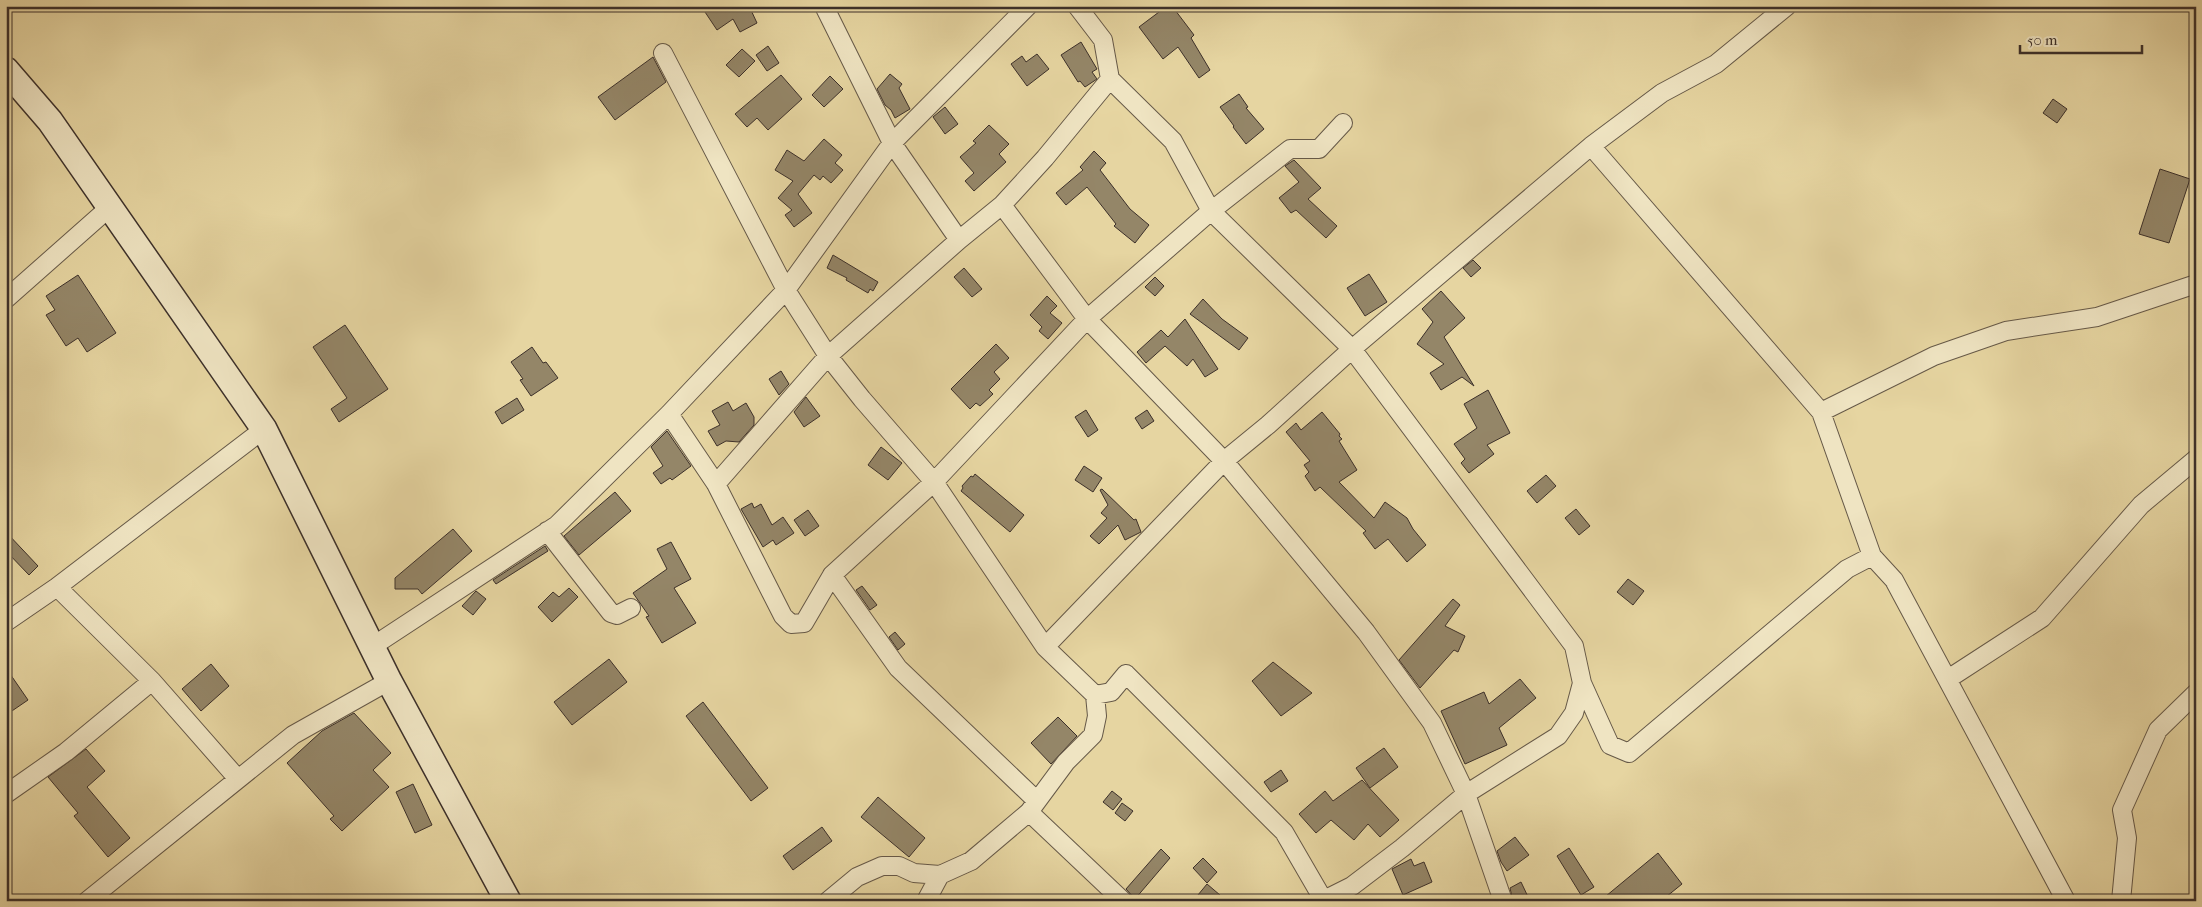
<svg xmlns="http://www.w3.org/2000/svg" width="2202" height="907" font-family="'IM FELL French Canon',serif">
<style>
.building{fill:#948668;stroke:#3c302a}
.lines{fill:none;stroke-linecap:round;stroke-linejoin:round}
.minor-casing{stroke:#665948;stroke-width:20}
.secondary-casing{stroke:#3c302a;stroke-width:28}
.minor{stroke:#efe4c2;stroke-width:18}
.secondary{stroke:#efe4c2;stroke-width:25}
</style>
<rect width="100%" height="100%" fill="#e6d5a1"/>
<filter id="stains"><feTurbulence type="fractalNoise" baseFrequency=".004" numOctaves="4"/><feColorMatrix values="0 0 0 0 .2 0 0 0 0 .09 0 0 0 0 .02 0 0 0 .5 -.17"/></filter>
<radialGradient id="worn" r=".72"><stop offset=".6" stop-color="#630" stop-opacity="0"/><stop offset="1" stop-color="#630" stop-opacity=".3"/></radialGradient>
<path class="building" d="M701,6H752L750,8L757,23L740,32L733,19L717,30Z
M1167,6H1172L1194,35L1191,38L1210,70L1199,78L1178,47L1163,59L1139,27Z
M1081,42L1097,69L1092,72L1097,79L1085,87L1080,81L1078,82L1061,55Z
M768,46L779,63L767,71L756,55Z
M742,49L755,61L739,77L726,65Z
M1037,54L1049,69L1027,86L1011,64L1022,56L1026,62Z
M653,57L666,82L615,120L598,97Z
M890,74L902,84L899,88L910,109L895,118L891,110L885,105L877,89Z
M781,75L802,99L768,130L757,118L747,127L735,114Z
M830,76L843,89L824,107L812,95Z
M1239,94L1248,107L1246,108L1264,129L1246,144L1233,127L1234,126L1220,107Z
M2053,99L2067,109L2057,123L2043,113Z
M945,107L958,124L945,134L933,117Z
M989,125L1009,144L999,154L1006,162L974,191L965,181L974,173L960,157L976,143L973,141Z
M824,139L842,155L835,163L843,170L831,183L823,176L820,180L814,175L798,194L812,213L794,227L785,215L792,210L778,198L793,181L775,170L787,150L804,161Z
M1094,151L1106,163L1100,170L1130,209L1149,225L1135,243L1114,226L1116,224L1087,187L1066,205L1056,193L1083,170L1080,167Z
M1294,160L1321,188L1308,199L1337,226L1326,238L1296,210L1291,213L1279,198L1299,182L1285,166Z
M2160,169L2190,179L2169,243L2139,234Z
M833,255L878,282L873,291L870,289L868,293L846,280L847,278L827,268Z
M1473,260L1481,268L1471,277L1463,268Z
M964,268L982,289L972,297L954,277Z
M1369,274L1387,302L1365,316L1347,288Z
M78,275L116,333L87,352L78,338L66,346L46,315L55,310L46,296Z
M1155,277L1164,286L1155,296L1145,287Z
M1441,291L1465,318L1444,337L1474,386L1462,377L1441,390L1430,373L1444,364L1417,344L1433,322L1422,309Z
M1047,296L1057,306L1050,313L1062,323L1048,339L1039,331L1042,327L1030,315Z
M1203,299L1222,319L1248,338L1239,350L1190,314Z
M1185,319L1218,369L1205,377L1193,359L1187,366L1165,346L1146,363L1137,352L1161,330L1168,337Z
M345,325L388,389L339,422L331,409L347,398L313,347Z
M996,344L1009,358L994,372L1000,379L989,390L993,394L980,406L976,403L970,409L951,389Z
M532,347L543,363L546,362L558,378L531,396L520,380L523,379L511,362Z
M781,371L789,384L779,395L769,379Z
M1488,390L1510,433L1487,445L1494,454L1469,473L1461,463L1465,459L1454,444L1477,428L1464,404Z
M806,397L820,416L804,427L794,412Z
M517,398L524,410L502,424L495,412Z
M728,402L733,411L746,403L754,417V425L739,442L726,441L717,446L708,431L720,425L712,411Z
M1086,410L1098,430L1088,437L1075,417Z
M1147,410L1154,421L1142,429L1135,418Z
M1322,412L1340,434L1339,436L1342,439L1339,441L1357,470L1339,482L1374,518L1385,502L1407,518L1413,529L1426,545L1407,562L1388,539L1375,549L1363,533L1366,531L1320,487L1315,491L1305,476L1309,472L1304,465L1310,461L1286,432L1296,423L1301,430Z
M667,431L691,466L672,480L670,478L661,484L653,473L663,466L651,447Z
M881,447L902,463L888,480L868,465Z
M1084,466L1102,478L1093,492L1075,480Z
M975,474L1024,515L1010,532L961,491L963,488L962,486L971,476L973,477Z
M1546,475L1556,486L1537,503L1527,491Z
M1102,489L1134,520L1136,519L1141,532L1125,540L1118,525L1099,544L1090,536L1107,518L1101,513L1108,505L1100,490Z
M615,492L631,511L579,555L564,536Z
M752,503L754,508L761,504L772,525L783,517L794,533L776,545L773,540L763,547L741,509Z
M1576,509L1590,526L1579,535L1565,518Z
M808,510L819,526L805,536L794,520Z
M453,529L472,551L422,594L418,589H395V578Z
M6,532L38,566L29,575L6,551Z
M671,542L691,579L674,588L696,623L662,643L646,617L649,616L633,593L667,569L657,549Z
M545,546L548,551L496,584L493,580Z
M1628,579L1644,591L1633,605L1617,592Z
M862,586L877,605L870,610L856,590Z
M569,588L578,597L552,622L538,607L553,592L559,597Z
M476,591L486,599L473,615L462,606Z
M1453,599L1460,605L1445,626L1465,636L1458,652L1454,650L1420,688L1399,660Z
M895,632L905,644L898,650L889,637Z
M609,659L627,682L572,725L554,702Z
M1273,662L1312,693L1281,716L1252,681Z
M211,664L229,686L201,711L182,689Z
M6,668L28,700L6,715Z
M1520,679L1536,698L1499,728L1507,745L1465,764L1441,711L1484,692L1489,704Z
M703,702L768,788L751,801L686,716Z
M354,713L391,753L373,770L389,787L342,831L330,819L334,816L287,763L322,731Z
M1058,717L1077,736L1051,764L1031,743Z
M1384,748L1398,767L1370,788L1356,768Z
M86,749L105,771L87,787L130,838L108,857L74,816L78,813L48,777Z
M1281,770L1288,781L1271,792L1264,782Z
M1362,780L1399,820L1380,837L1368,824L1354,840L1331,820L1316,833L1299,814L1325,791L1333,801Z
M413,784L432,825L415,833L396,792Z
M1112,791L1122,799L1113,810L1103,802Z
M878,797L925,838L909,857L861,817Z
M1122,803L1133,811L1125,821L1115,813Z
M822,827L832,841L793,870L783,856Z
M1515,837L1529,855L1507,871L1501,862L1497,851Z
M1569,848L1594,887L1581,895L1557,856Z
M1161,849L1170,858L1135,899L1126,889Z
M1658,853L1682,884L1661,901H1600Z
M1203,858L1217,872L1207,883L1193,868Z
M1411,859L1414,866L1424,862L1432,882L1403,895L1392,869Z
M1521,882L1530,901H1513L1510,888Z
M1207,884L1227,901H1193Z"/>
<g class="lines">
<g class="minor-casing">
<path id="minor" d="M824,6L892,143L959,240
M1077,6L1103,40L1110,79L1173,141L1211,211L1352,349L1574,646L1582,683L1574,713L1558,736L1466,794L1402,848L1352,886L1324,900
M663,53L786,290L828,356L862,399L934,482L1045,647L1095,695L1111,692L1126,674L1284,832L1324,901
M1591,146L1821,412L1872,556
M1002,205L1087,319L1224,461L1366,632L1432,723L1466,794L1503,901
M6,299L110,207
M1821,412L1934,356L2006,331L2097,317L2196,284
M669,414L716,484L783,616L791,624L804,623L832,575L934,482L1087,319L1211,211L1290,149H1319L1343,123
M716,484L828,356L959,240L1002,205L1045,158L1110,79
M547,531L611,613L617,615L631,608
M832,575L898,668L1037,801
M57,587L152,681L238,779
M6,622L57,587L264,429
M373,646L557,525L669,414L786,290L892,143L1028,6
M1045,647L1224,461L1268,425L1352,349L1591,146L1662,93L1716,64L1787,6
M1948,679L2042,618L2141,505L2196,459
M1582,683L1610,745L1629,753L1847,569L1872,556L1894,580L2066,901
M6,794L66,752L152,681
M1029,812L1123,901
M87,901L293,735L389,681
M828,901L857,877L882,866H899L914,873L940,875L971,861L1029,812L1066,762L1093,735L1097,716L1095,695
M926,901L940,875
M2121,901L2127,838L2122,810L2158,730L2196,693"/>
</g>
<g class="secondary-casing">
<path id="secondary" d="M6,70L50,121L264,429L389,681L508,901"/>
</g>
<use href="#minor" class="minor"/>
<use href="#secondary" class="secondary"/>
</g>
<rect width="2202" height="907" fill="none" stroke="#e6d5a1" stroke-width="25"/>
<rect x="8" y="8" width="2187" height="892" fill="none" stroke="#3c302a" stroke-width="2.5"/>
<rect x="12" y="12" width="2177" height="882" fill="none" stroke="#3c302a"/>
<path d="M2020 45v8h122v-8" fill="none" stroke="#3c302a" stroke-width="2.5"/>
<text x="2027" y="45" font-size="15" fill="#3c302a" stroke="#efe4c2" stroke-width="4" paint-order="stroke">50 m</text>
<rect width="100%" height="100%" filter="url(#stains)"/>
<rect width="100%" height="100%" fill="url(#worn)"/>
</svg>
